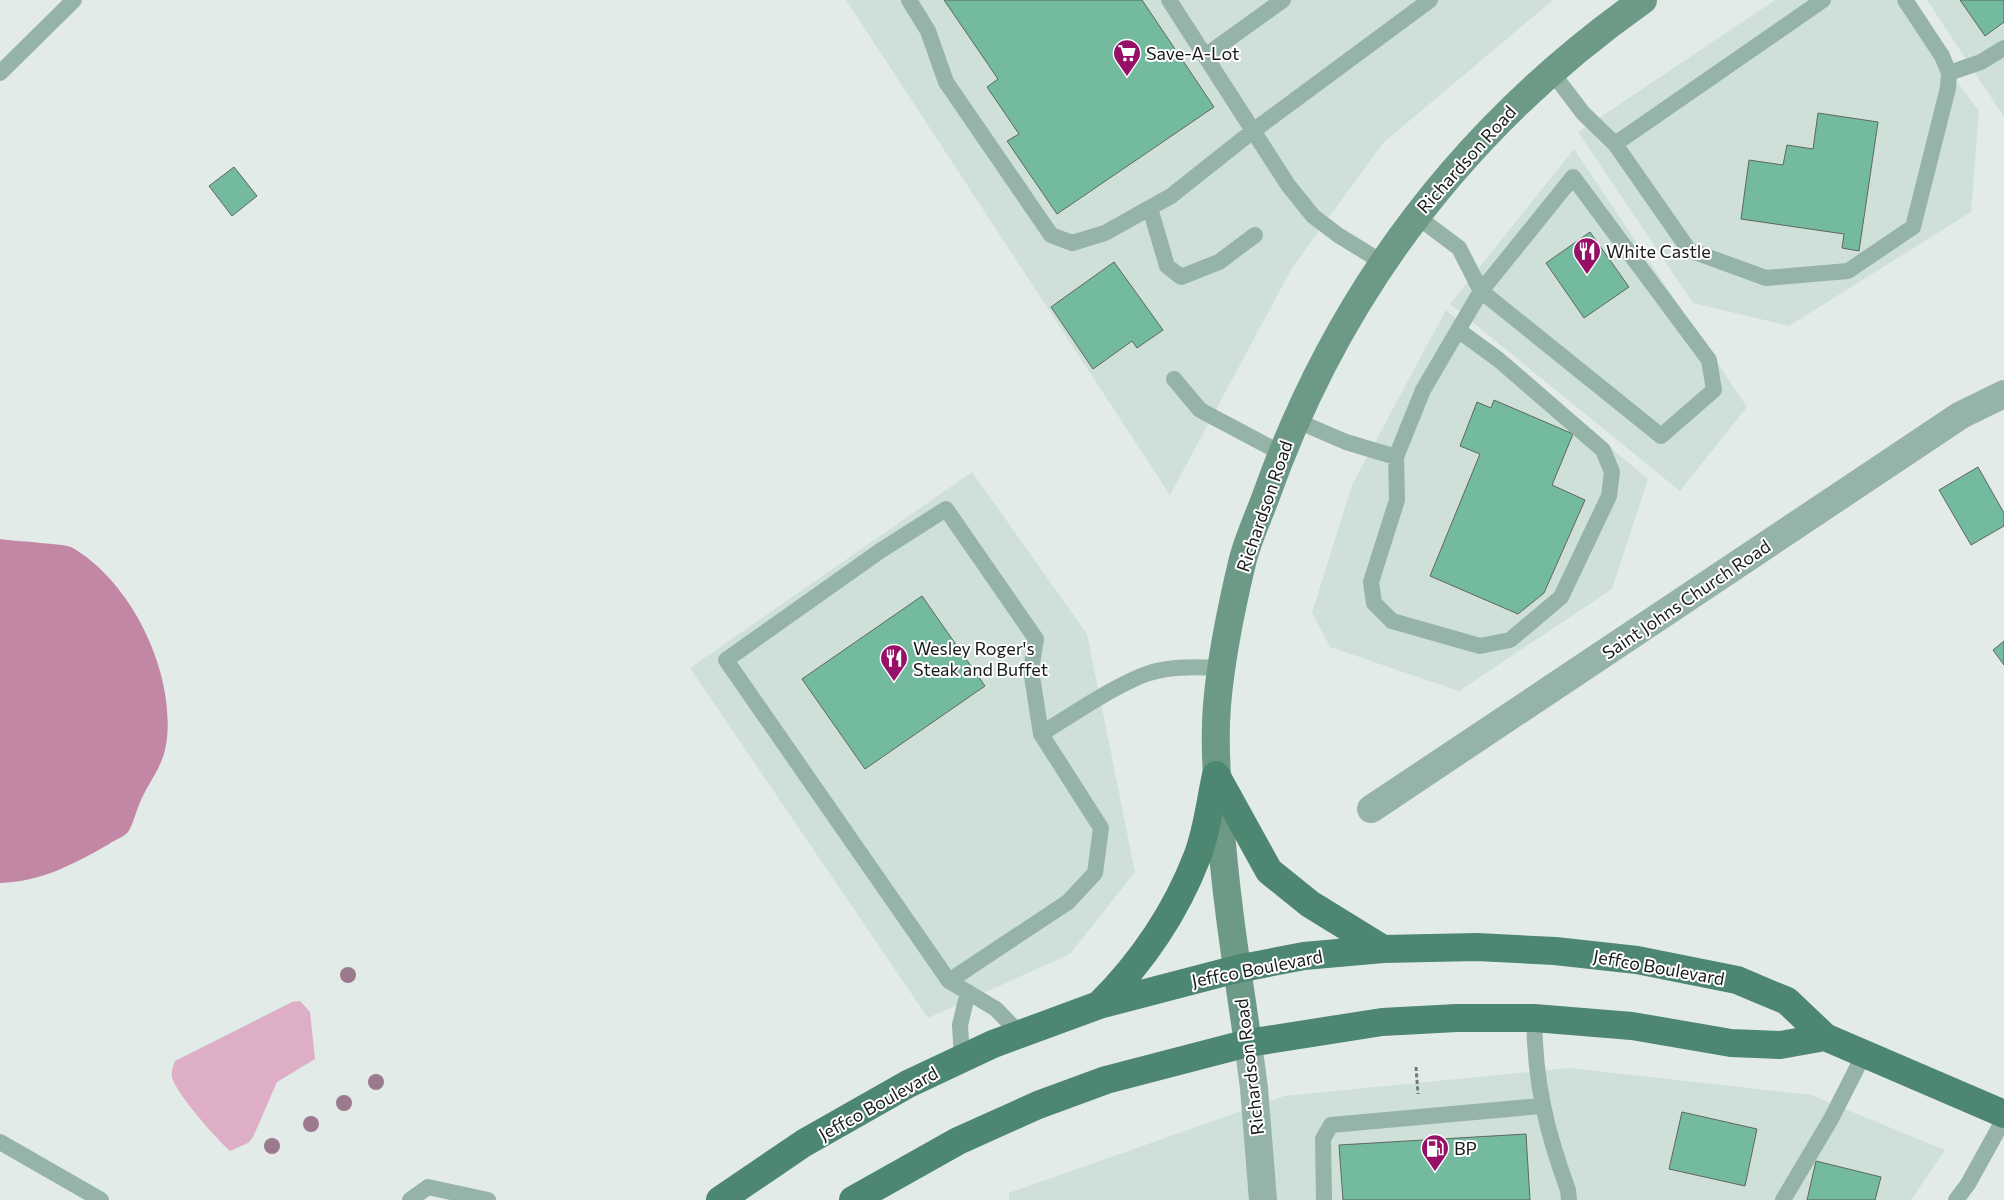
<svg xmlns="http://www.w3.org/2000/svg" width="2004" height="1200" font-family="Commissioner,sans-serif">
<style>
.built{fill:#cfe0d9}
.green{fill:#ddaec5}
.water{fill:#c187a4}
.building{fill:#74ba9f;stroke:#5f6663}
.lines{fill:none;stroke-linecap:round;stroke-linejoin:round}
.path{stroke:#737976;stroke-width:3;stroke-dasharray:4 2.5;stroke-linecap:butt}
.service{stroke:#96b3a7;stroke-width:16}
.minor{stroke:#96b3a7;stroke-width:28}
.secondary{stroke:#6d9987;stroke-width:28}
.primary{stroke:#4d8671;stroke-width:28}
.tree{fill:#9c7a8e}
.labels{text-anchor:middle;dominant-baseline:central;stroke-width:4;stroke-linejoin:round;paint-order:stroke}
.poi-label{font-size:18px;fill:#181b1a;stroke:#fff;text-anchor:start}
.street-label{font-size:18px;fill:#181b1a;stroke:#fff}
</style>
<rect width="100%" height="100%" fill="#e2ebe7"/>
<path class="built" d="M846,0H1553L1383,143L1292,268L1170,495Z
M1775,0H1896L1979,111L1971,212L1789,326L1693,303L1578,132Z
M1927,0H2004V117Z
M1574,149L1747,407L1680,491L1450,304Z
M1446,310L1648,479L1612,589L1459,691L1330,647L1312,613L1352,485Z
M972,472L1087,634L1135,872L1070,954L928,1018L690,668Z
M1569,1068L1811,1095L1945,1150L1911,1200H1009V1193L1284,1096Z"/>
<path class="green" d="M300,1001L310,1012L315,1059L277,1082L253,1137L248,1143L230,1151C215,1137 180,1098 173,1080C170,1073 173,1067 175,1061L292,1002Z"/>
<path class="water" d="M0,539C12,541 66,544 71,547C131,581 174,670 167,738C164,766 152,776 141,800C136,810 134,823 128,832C124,837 114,840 109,844C74,864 41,882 0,883Z"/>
<path class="building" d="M944,0H1142L1214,107L1057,214L1007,141L1019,134L987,87L998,79Z
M1960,0H2004V22L1985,36Z
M1818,113L1878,122L1859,251L1842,248L1844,234L1741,219L1749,160L1783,165L1787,145L1813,149Z
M234,167L257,196L232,216L209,186Z
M1590,232L1629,287L1584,318L1546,263Z
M1114,262L1163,330L1137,348L1132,341L1093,369L1051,307Z
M1494,400L1573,434L1552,485L1585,500L1544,593L1518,614L1430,576L1480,454L1460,446L1477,402L1491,408Z
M1978,467L2004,513V526L1971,545L1939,490Z
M922,596L985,686L865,769L802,679Z
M2004,641V665L1993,650Z
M1682,1112L1757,1129L1745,1186L1669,1169Z
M1526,1134L1530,1200H1343L1339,1145Z
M1816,1161L1881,1177L1875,1200H1807Z"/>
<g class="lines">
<path class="path" d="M1416,1067L1418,1094"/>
<path class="service" d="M909,0L928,31L946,82L1051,235L1072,243L1105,233L1171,196L1253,131L1430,0
M1169,0L1288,185L1313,216L1338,235L1382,262
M1205,56L1283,0
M1551,71L1583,113L1615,144L1823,0
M0,73L74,0
M1949,73L1981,62L2004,48
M1615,144L1689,250L1766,278L1848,271L1913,227L1948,88L1949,73L1942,56L1905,0
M1150,208L1167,266L1181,277L1219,262L1255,235
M1415,215L1459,248L1481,291L1661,436L1714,390L1709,360L1573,177L1481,291L1423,390L1396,457L1397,500L1371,582L1374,603L1392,621L1480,646L1510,640L1561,597L1609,496L1612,472L1603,450L1499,360L1458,330
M1174,379L1200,410L1281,453
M1295,420L1346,442L1396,457
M1041,734C1073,714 1106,691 1141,676C1166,665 1196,667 1221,668
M949,981L1068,902L1095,873L1101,828L1041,734L1031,670L1036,639L946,509L880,551L726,660L949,981L996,1009L1020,1034
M1534,1018C1535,1083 1546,1130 1568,1190L1569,1200
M962,1058L960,1025L968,992
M0,1142L101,1200
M410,1200L428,1187L488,1200
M1324,1200L1323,1139L1331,1125L1541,1106
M1783,1200L1831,1119L1864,1054
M1956,1200L1968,1184L2004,1119"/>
<path class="minor" d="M1371,809L1961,415L2004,394
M1248,1043L1254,1088L1263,1200"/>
<path class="secondary" d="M1248,1043C1237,968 1225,893 1220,818C1217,780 1214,742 1217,705C1221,658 1231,609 1242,563C1247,541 1258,518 1266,496C1339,291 1466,125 1643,0"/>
<path class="primary" d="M1216,775L1269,871L1310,904L1383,949
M1099,1005C1142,962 1175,914 1197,857C1207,832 1210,802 1216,775
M720,1200L804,1143L908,1084L993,1044L1099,1005L1237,969L1304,956L1383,949L1477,947L1555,951L1637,960L1737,980L1787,1001L1825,1037L2004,1114
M853,1200L958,1141L1038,1105L1106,1080L1248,1043L1382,1022L1457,1018H1534L1632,1026L1731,1043L1780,1045L1825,1037"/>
</g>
<g class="tree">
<circle cx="348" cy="975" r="8"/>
<circle cx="376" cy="1082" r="8"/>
<circle cx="344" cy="1103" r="8"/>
<circle cx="311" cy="1124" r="8"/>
<circle cx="272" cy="1146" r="8"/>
</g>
<defs>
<g id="supermarket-pin" transform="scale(1.4375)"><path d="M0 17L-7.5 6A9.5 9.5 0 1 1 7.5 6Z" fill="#961067" stroke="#fff"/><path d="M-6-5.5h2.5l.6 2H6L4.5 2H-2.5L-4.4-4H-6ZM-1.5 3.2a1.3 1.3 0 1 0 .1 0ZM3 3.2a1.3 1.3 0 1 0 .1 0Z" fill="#fff"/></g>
<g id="restaurant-pin" transform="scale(1.4375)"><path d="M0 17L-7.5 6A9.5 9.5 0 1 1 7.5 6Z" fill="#961067" stroke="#fff"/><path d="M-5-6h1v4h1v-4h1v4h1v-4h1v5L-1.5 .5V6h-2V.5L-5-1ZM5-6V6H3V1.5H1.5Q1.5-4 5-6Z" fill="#fff"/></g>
<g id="fuel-pin" transform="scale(1.4375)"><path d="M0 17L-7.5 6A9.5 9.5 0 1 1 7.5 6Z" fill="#961067" stroke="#fff"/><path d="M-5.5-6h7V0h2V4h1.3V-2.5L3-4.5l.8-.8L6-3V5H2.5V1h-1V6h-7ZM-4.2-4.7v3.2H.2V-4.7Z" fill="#fff"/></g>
</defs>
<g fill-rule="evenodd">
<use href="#supermarket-pin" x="1127" y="53"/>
<use href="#restaurant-pin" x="1587" y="251"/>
<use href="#restaurant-pin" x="894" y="658"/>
<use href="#fuel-pin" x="1435" y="1148"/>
</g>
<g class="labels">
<g class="poi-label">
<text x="1146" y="53">Save-A-Lot</text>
<text x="1606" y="251">White Castle</text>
<text x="913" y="648">Wesley Roger's<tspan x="913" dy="21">Steak and Buffet</tspan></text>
<text x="1454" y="1148">BP</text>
</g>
<g class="street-label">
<text transform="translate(1466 159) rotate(-48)">Richardson Road</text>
<text transform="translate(1264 506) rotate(-71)">Richardson Road</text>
<text transform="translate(1686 599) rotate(-34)">Saint Johns Church Road</text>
<text transform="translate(1659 967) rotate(10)">Jeffco Boulevard</text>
<text transform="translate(1257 968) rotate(-11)">Jeffco Boulevard</text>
<text transform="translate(1249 1067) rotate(-97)">Richardson Road</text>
<text transform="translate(878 1103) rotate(-29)">Jeffco Boulevard</text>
</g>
</g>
</svg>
